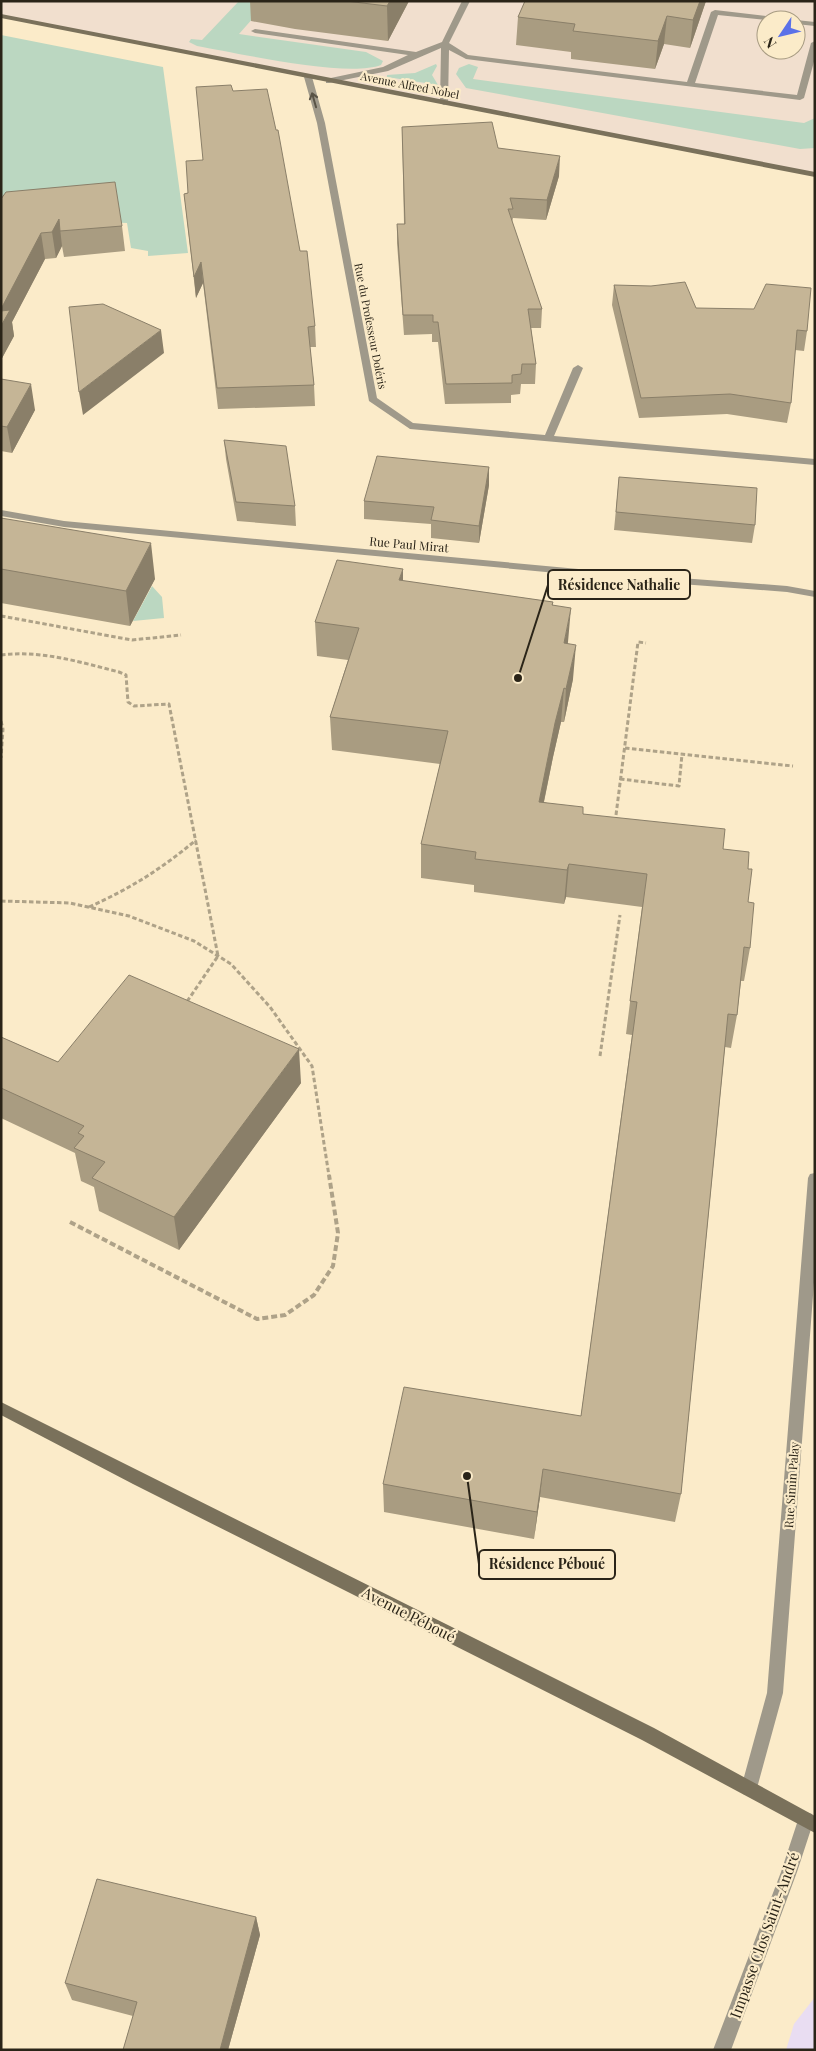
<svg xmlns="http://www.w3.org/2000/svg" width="816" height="2051" font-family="'Playfair Display',serif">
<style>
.commercial{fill:#f1dfce;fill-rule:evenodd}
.education{fill:#e9ddf2}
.green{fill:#bbd7c1}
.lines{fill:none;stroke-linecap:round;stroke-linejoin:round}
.path-far1{stroke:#aea288;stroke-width:3;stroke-dasharray:4.5 2.5;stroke-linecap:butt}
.path{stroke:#aea288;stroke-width:4;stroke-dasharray:6 3;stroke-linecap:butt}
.lane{fill:#9f998a;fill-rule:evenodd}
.street{fill:#9f998a;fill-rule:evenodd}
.secondary{fill:#7a715b;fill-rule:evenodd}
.wall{fill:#a99c81}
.shaded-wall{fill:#8a7f69}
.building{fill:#c5b596;stroke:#8a7f69}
.oneway{stroke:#595346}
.labels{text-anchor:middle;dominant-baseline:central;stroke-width:4.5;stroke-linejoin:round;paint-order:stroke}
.far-street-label{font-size:11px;fill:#2a2418;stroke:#fbebc9}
.street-label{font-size:12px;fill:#2a2418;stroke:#fbebc9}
.near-street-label{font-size:15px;fill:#2a2418;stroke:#fbebc9}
.leader{fill:none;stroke:#2a2418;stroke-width:2}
.callout-dot{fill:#2a2418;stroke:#fbebc9;stroke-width:2}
.callout{fill:#fbebc9;stroke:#2a2418;stroke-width:2}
.callout-label{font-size:14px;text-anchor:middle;font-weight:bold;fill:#2a2418}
</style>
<rect width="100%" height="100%" fill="#fbebc9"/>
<path class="commercial" d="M1,1H815V175L1,16ZM766,20H796V50H766Z"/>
<path class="education" d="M815,1997V2050H786L794,2024Z"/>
<path class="green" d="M239,1H268L239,34L366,52L383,61L381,65C347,78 237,53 197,46L189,42L191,39L202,40Z
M1,35L163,67L188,253L148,256V251L131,248L127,223L1,218Z
M436,64L437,66L432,75L438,85L387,77V75L415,73Z
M469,64L478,67L473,79L804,123L815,118V148L800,149L466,88L456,74L459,68Z
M152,586L162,597L164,618L133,621Z"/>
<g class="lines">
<path class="path-far1" d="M1,616L132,640L181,635
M1,655C41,650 80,662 119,672L126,675L128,702L134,706L169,704L218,956L186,1003
M1,721L3,729L1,758
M625,748L793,766
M620,779L679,786L682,754
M616,815L638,642L646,643
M1,901L70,903L129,916L194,941L231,964L270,1007L312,1066L329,1176
M89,907C131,888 160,870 196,840
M600,1056L620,915"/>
<path class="path" d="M70,1222L257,1319L285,1315L314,1295L333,1266L338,1233L329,1175"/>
<path class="lane" d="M462,1H470L449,43L468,55L687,82L711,12L715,10L782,18L786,20H766L718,15L695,83L797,95L811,43L815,41V58L804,98L800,100L466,59L449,50L448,103L444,105L440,103L441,48L388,71L329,83H326V79L383,67L408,55L255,33L251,31L255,29L416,52L442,42Z
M795,20H796L815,22V26L796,24Z"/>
<path class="street" d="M305,75L312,77L325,123L377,398L413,423L545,435L573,368L578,365L583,368L554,436L815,459V465L410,429L369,401L317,123L304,77Z
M1,510L64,521L654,576L787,586L815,591V597L787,592L654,582L64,527L1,516Z
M815,1173V1269L783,1693L757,1788L755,1794L749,1796L743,1794L741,1788L767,1693L808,1178L810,1174Z
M806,1812L812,1814L814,1820L797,1872L731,2050H713L781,1872L798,1820L800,1814Z"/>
<path class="secondary" d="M1,14L815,172V177L1,18Z
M1,1402L654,1728L815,1816V1833L642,1740L133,1484L1,1415Z"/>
</g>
<path class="wall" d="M250,1H409L388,41L295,29L251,21Z
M525,1H706L690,48L664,44L655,69L571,59V52L516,45L518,17Z
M233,91L300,251L315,326L316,347H310L314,385L315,406L218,409L203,283L196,298L184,194L188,193Z
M402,127L498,148L559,176L546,220L513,218L512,222L542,309L541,328H531L536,364L535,384H521L520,394L511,395V403L445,404L438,342H432V334L404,335L397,243V224H404Z
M1,199L122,226L125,251L64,257L62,246L56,258L45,259L12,322L14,336L1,360Z
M614,285L696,308L807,331L804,351L795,350L791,403L787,423L727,414L639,418L612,305Z
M1,379L35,410L12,453L1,451Z
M224,440L295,506L296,526L237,521L226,459Z
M489,467V485L479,543L431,538V524L364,519V501Z
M619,477L755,525L752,543L614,530Z
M1,518L155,579L130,626L1,603Z
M403,581L553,602V605L568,644L573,679L564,722H561L553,757L544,802L583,814L723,849L748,869V902L750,948L744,981H741L737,1015L731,1048L725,1047L681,1494L675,1522L540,1497L534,1539L384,1512L383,1484L581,1416L632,1035L626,1034L642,907L566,897L564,904L474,892V885L421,878V844L440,764L332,750L330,717L348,660L317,656L315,622Z
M1,1037L58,1062L301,1083L179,1250L99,1211L94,1187L81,1181L75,1153L1,1118Z
M256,1917L260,1935L228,2050H123L133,2016L72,2000L65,1983Z"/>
<path class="shaded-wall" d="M390,1H409L388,41L387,6Z
M700,1H706L690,48L693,20Z
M667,16L664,44L655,69L658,41Z
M560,156L559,176L546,220L547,200Z
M59,219L62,246L56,258L52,232Z
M41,233L45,259L12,322L14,336L1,360V309Z
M201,262L203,283L196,298L194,277Z
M161,330L164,353L83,415L79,392Z
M31,384L35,410L12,453L7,427Z
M489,467V485L479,543V526Z
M151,543L155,579L130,626L126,591Z
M403,569V603L399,580Z
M571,608L568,642L561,677L564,643Z
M576,645L573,679L564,722L566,689Z
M564,688L561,722L553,757L537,835L539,802L555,723Z
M569,864L566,897L564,904L567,870Z
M299,1049L301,1083L179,1250L174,1217Z
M543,1469L540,1497L534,1539L537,1512Z
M256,1917L260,1935L228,2050H220Z"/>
<path class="building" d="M346,1H390L387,6Z
M525,1H700L693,20L667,16L658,41L573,31L575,24L518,17Z
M231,85L233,91L267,89L276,130H278L300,251H307L315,326L308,327L314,385L217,388L201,262L194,277L184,194L188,193L186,161L203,160L196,87Z
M492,122L498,148L560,156L547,200L510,198L513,209H508L542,309H528L536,364H522L521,374L512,375V383L446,384L438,322H433V315H403L397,224H405L402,127Z
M115,182L122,226L60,231L59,219L52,232L41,233L1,309V199L6,192Z
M685,282L696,308L754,309L766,284L811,288L807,331L797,330L791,403L730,394L641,398L614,285L651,286Z
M103,304L161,330L79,392L69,307Z
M10,310L1,326V311Z
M1,379L31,384L7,427L1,426Z
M224,440L286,446L295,506L236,502Z
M377,456L489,467L479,526L431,520L434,507L364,501Z
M619,477L757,488L755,525L616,512Z
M1,518L151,543L126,591L1,569Z
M337,560L403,569L399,580L553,602L552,605L571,608L564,643L576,645L566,689L564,688L555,723L539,802L583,807V814L725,829L723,849L749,852L748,869H752L748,902L754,903L750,948L744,947L737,1015L728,1014L681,1494L543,1469L537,1512L383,1484L404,1387L581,1416L637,1002L630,1001L647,874L569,864L567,870L475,859L476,852L421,844L448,731L330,717L359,628L315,622Z
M129,975L299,1049L174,1217L92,1178L105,1162L74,1148L84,1136L78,1133L84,1126L1,1088V1037L58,1062Z
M97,1879L256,1917L220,2050H123L137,2002L65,1983Z"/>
<defs><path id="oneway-shaft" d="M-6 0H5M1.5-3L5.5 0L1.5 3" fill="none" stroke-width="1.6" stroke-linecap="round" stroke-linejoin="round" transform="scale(1.25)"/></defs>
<use class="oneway" href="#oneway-shaft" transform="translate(314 100) rotate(-106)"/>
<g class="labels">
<g class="far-street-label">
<text transform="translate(410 85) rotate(11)">Avenue Alfred Nobel</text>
<text transform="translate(371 326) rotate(79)">Rue du Professeur Doléris</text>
</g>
<g class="street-label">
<text transform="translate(409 544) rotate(5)">Rue Paul Mirat</text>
<text transform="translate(791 1485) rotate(-86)">Rue Simin Palay</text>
</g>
<g class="near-street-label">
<text transform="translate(409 1614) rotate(27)">Avenue Péboué</text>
<text transform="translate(764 1935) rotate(-70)">Impasse Clos Saint-André</text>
</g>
</g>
<path class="leader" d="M518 678L548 585M467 1476L479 1564"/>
<g class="callout-dot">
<circle cx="518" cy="678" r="5"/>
<circle cx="467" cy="1476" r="5"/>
</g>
<g class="callout">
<rect x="548" y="570" width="142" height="29" rx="5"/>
<rect x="479" y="1550" width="136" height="29" rx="5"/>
</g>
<g class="callout-label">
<text x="619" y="590">Résidence Nathalie</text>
<text x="547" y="1569">Résidence Péboué</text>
</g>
<rect width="816" height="2051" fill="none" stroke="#2a2418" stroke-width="5"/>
<g transform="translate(781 35) rotate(235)"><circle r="24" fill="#fbebc9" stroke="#a79b82"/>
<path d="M0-4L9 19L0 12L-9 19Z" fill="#5b71e8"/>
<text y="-8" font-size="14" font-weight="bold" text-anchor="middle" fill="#2a2418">N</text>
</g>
</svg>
